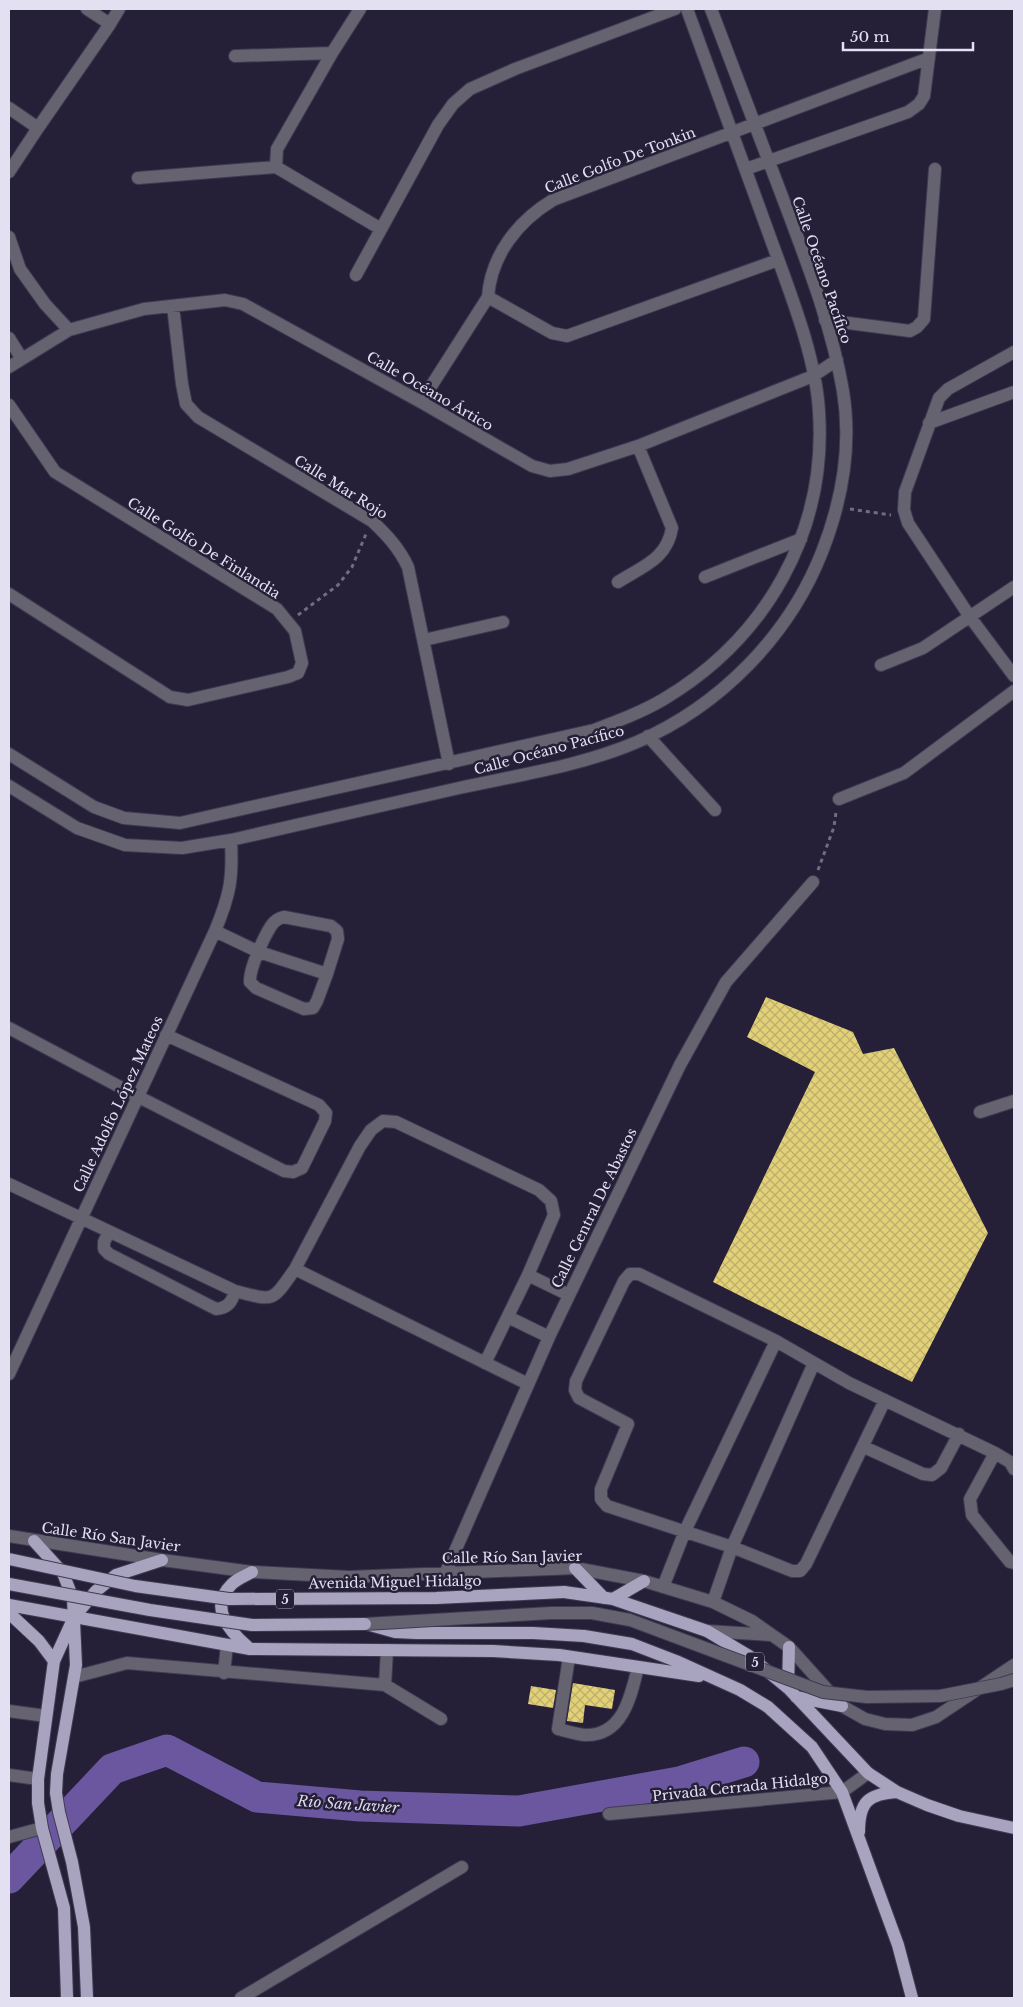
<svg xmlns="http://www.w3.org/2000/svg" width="1023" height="2007" font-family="'Libre Baskerville',serif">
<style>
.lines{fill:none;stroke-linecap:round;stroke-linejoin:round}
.river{stroke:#6a579f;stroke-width:31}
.building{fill:url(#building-cross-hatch)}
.minor-casing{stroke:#403a52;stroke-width:14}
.major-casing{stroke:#403a52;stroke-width:14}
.path{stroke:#716c82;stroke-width:3;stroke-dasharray:4 4;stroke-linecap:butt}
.minor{stroke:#666371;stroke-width:12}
.major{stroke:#a8a3be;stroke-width:12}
.minor-bridge-casing{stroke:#403a52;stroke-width:14;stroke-linecap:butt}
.major-bridge-casing{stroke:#403a52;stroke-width:14;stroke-linecap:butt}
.minor-bridge{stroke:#666371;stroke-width:12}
.major-bridge{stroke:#a8a3be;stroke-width:12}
.labels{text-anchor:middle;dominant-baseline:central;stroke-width:5;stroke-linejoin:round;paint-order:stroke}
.shield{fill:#261f38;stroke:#aaa6ba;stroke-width:1}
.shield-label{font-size:12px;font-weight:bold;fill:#e3e0f1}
.street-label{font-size:14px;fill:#e3e0f1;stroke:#261f38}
.water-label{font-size:15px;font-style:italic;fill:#ddd9ee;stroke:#261f38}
</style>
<defs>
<pattern id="building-cross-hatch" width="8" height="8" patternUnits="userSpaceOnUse" patternTransform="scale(1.25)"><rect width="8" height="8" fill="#e3d178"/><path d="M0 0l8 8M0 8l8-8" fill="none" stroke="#bbae6c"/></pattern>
</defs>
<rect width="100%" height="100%" fill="#261f38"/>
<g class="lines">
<path class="river" d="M9,1878L112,1769L167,1750L257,1797L360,1806L519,1811L679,1782L744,1762"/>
</g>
<path class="building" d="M766,997L853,1032L863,1054L894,1048L988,1233L912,1382L713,1282L815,1072L747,1037Z
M573,1683L615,1690L612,1709L585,1705L583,1723L567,1721Z
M531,1686L556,1690L553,1708L528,1704Z"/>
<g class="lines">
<g class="minor-casing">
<path id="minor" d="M87,9L110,24
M235,56L332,53
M9,108L38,128
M276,167L277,149L332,53L360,9
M276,167L381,229
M746,169L908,112L919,104L924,96L935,9
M9,172L38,128L110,24L119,9
M138,178L276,167
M9,237L20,269L45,304L69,330
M356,275L438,125L453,104L470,89L515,69L675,9
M488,297L552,333L567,336L778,260
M173,306L182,384L186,404L198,417L372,521C387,535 399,548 408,567L449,764
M825,320L910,331L917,327L924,319L935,169
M9,338L22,359
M1014,352L948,389L939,398L905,492L904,510L908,523L970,617L1014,676
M9,367L69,330L144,309L225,300L243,304L421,402L532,466L550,471L568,469L638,446L813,376L837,360
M421,402L488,297C491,255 518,221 553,200L929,58
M9,405L55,472L277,609L295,631L302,663L298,673L288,677L188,700L170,697L9,594
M929,423L1014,392
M705,577L801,539
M618,582C643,566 667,559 672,528L638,446
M424,640L503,622
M881,665L923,648L1014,587
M648,736L715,810
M9,754L94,807L124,818L180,823L594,730C618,721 642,712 664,699C766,638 827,532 819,412C816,356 789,290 770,237C742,161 715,85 687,9
M9,786L77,828L125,845L182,848L231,840C307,823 383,806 459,788C518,775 581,766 637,742C720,706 789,636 822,552C842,501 852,446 843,391C832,327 808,265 785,204C760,139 736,74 711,9
M839,799L904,773L1014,691
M215,931L259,952L327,974L338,939L337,931L331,926L284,917C279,918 275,920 271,926C264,937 249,969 250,982L256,988L304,1009L313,1008L317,1001L327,974
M9,1028L137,1096L284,1171L293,1172L302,1168L325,1121L326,1113L319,1105L166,1035
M980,1112L1014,1101
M9,1184L235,1291C275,1301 271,1303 295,1269
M109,1232L104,1242V1249L109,1254L216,1309C228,1308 232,1302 235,1291
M508,1317L549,1337
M485,1363L528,1275
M9,1374L215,931C230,895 233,879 231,840
M528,1384L295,1269L360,1146L371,1130L383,1121L396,1122L539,1190L551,1201L554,1215L528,1275L569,1295
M885,1400L806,1564L800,1571H792L732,1547L607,1506L601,1499V1489L628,1424L579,1398L575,1390L576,1381L624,1281L630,1274H639L776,1341L849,1383L995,1453L1010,1462L1014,1469
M864,1447L923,1474L932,1475L941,1468L959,1434
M995,1453L970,1499L972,1515L1010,1562L1014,1563
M9,1536L162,1560L252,1572L349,1577L575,1568L644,1581L713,1602L752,1621L789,1647L842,1706L865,1719L885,1724L912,1725L936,1717L1014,1665
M445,1574L549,1337L680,1065L726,982L813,882
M663,1587L685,1531L776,1341
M713,1602L732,1547L814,1363
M707,1631L771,1635
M569,1657L558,1729C566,1731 576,1734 585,1735C623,1736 631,1696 638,1667
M224,1673L227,1645
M74,1677L127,1663L385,1685L441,1719
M385,1685L387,1650
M9,1711L46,1716
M9,1775L38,1779
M609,1814L842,1792L868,1773
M9,1837L42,1828
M241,1998L462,1867"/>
</g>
<g class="major-casing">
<path id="major" d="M34,1541L63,1573L73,1599L76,1665L57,1774L56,1793L59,1812L72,1862L84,1927L87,1998
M575,1568L604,1598
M564,1592L613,1599L707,1631L749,1656L788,1688L868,1773L897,1792L927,1805L959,1816L1014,1828
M613,1599L644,1581
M9,1605L250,1649L493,1651L559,1655L699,1676
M9,1613L39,1641L54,1661
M370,1625L395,1632L416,1633H533L584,1636L632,1644L676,1661L740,1690L768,1707L812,1747L842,1792L898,1945L912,1998
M248,1647C229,1631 208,1607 232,1584C237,1579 245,1576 252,1572
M788,1688L789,1647
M796,1697L842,1706
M859,1832C859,1802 868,1794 897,1792
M67,1998L64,1908L42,1828L38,1803V1779L54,1661L74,1617L96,1591L116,1575L162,1560"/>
</g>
<path class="path" d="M850,509L891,515
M298,615L338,585L352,567L366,534
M818,870L834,827L836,812"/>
<use href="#minor" class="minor"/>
<use href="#major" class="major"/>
<g class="minor-bridge-casing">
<path id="minor-bridge" d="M365,1624L551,1613H592L630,1620L823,1692L867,1697L940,1696L1001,1684L1014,1680"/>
</g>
<g class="major-bridge-casing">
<path id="major-bridge" d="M9,1559L135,1586L229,1599L436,1598L564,1592
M9,1584L150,1610L252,1625L365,1624"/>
</g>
<use href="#minor-bridge" class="minor-bridge"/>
<use href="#major-bridge" class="major-bridge"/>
</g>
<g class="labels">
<g class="shield">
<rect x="276" y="1589.5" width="18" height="19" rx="4"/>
<rect x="746" y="1652.5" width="18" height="19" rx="4"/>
</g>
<g class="shield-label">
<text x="285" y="1599">5</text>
<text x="755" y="1662">5</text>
</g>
<g class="street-label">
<text transform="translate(620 160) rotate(-21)">Calle Golfo De Tonkin</text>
<text transform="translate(822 270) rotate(71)">Calle Océano Pacífico</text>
<text transform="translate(430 391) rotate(30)">Calle Océano Ártico</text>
<text transform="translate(341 487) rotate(32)">Calle Mar Rojo</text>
<text transform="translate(204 548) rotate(32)">Calle Golfo De Finlandia</text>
<text transform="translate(549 750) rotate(-15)">Calle Océano Pacífico</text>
<text transform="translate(118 1104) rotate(-65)">Calle Adolfo López Mateos</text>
<text transform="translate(594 1208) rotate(-64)">Calle Central De Abastos</text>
<text transform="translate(111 1537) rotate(8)">Calle Río San Javier</text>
<text transform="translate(512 1557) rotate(-1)">Calle Río San Javier</text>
<text transform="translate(395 1582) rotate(-1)">Avenida Miguel Hidalgo</text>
<text transform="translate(740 1787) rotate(-6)">Privada Cerrada Hidalgo</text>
</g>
<g class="water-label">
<text transform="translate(348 1804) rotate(4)">Río San Javier</text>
</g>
</g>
<rect width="1023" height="2007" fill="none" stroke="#e3e0f1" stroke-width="20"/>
<path d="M843 42v8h130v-8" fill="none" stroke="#e3e0f1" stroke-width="2.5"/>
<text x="850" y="42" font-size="15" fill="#e3e0f1" stroke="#261f38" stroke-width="4" paint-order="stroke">50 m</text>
</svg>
